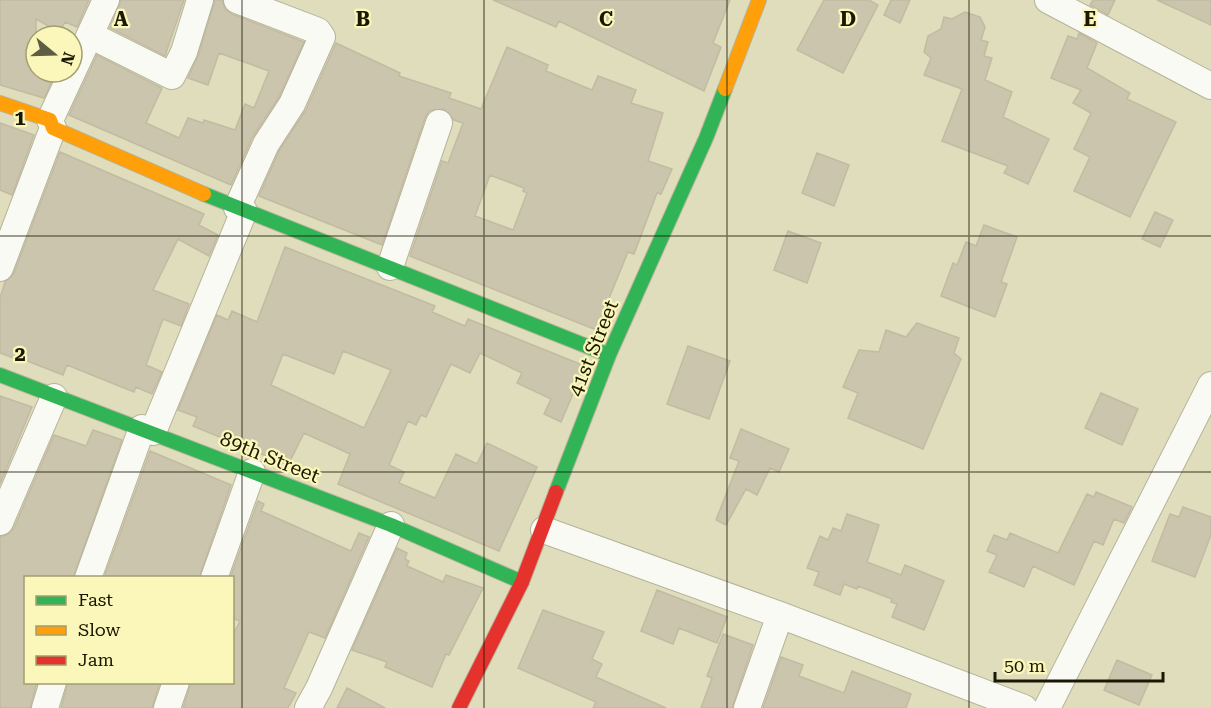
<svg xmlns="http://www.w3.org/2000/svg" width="1211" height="708" font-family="'Roboto Serif',serif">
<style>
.building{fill:#cbc5ad;stroke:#c2bba2;stroke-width:1.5;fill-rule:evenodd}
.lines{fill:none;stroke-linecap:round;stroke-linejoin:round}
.street-casing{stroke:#b5b399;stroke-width:28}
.fast-casing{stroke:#b5b399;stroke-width:16}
.slow-casing{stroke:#b5b399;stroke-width:16}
.jam-casing{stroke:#b5b399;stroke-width:16}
.street{stroke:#fafaf5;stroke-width:26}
.fast{stroke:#30b455;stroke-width:14}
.slow{stroke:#ff9f0a;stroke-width:14}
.jam{stroke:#e5322d;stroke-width:14}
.grid{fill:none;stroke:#1a1802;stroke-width:1.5;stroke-opacity:0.55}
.labels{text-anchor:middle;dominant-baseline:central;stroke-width:4.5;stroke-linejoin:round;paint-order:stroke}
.street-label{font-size:20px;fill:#1a1802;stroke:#fbf7ba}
.grid-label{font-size:20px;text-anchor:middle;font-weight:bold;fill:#1a1802;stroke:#fbf7ba;stroke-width:4.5;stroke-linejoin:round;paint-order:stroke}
</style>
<rect width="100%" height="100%" fill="#dfddbc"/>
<path class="building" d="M0,0H89L77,27L65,22L59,32L36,19V72L56,73L44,98L0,85Z
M121,0H184L165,56L110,28Z
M215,0H222L225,9L232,14L304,42L279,97L252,138L231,185L69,115L97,55L162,88L146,123L179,138L188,118L203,123L204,120L235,130L245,104L254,108L269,71L219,53L208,85L188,78L198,56Z
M493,0H730L713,43L721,47L704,91L559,21L556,27Z
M824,0H869L878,5L843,73L797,50Z
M891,0H910L900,23L884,15Z
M1093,0H1115L1108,15L1090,5Z
M1157,0H1211V25Z
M965,12L980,17L985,27L981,40L988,42L984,56L992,58L985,80L1012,92L1003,117L1049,139L1028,184L1004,173L1008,166L942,141L962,89L924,75L931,58L924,52L928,36L941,29L944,17L952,19Z
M1079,33L1097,43L1087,68L1130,93L1127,99L1176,122L1130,217L1074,191L1090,157L1074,149L1091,113L1073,103L1081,90L1051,78L1068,36L1077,39Z
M336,43L400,73L399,76L451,93L449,98L481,109L507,47L548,65L546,71L592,90L598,76L636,90L631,103L663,113L648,161L672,169L661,194L657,193L634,254L628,252L605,308L609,309L599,331L410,256L442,161L448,163L463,123L454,120L444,109L429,111L425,118L382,245L259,196L279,151L306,110ZM490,175L524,188L523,191L527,193L513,230L475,216Z
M0,123L34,135L12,195L0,190Z
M60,152L204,214L199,225L218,235L209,256L178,239L153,290L189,304L181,326L163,319L146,365L162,372L152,394L136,387L134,392L67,365L63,375L17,357L16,359L0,353V298L5,282L14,273Z
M817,153L849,165L834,206L802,193Z
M1155,212L1173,220L1160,247L1142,239Z
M984,225L1017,237L1001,282L1007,284L995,317L941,296L953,263L957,265L966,242L976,246Z
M788,231L821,243L807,283L774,270Z
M285,247L435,306L432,312L465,326L468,319L585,366L561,422L544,414L551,399L517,383L522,373L480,353L470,373L451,364L426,417L421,415L416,425L408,421L389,465L404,472L399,483L435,498L456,454L477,464L487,443L537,467L499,551L338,484L350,454L304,433L288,465L193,426L197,417L178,410L217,315L228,320L232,311L257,322ZM343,351L391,370L364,428L271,385L283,354L334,374Z
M917,323L959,338L954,353L961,359L923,449L848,418L858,393L843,387L859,350L879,352L886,330L906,337Z
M688,346L730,361L709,419L667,404Z
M1101,393L1138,409L1122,445L1085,428Z
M0,396L32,407L0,484Z
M741,429L789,449L779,472L770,468L757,495L746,489L726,525L716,520L739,461L730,458Z
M93,430L122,440L73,578H26V682H37L30,708H0V537L8,534L14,528L54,435L86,446Z
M150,451L231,485L199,578H104Z
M1096,492L1132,507L1124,523L1114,519L1103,545L1094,541L1074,585L1033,566L1024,587L989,572L997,555L987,551L994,535L1007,540L1010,533L1058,553L1087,494L1094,497Z
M258,501L264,504L261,511L351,551L359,533L369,537L325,638L309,632L284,688L296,693L288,708H183L191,682H232V637L240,621L232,618V578H230Z
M1183,507L1211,517V535L1195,577L1152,561L1170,514L1179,517Z
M847,514L879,525L867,562L901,575L905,565L944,581L924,630L892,617L897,604L891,602L892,599L858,586L857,589L844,584L840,595L814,585L819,572L807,568L820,536L828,540L833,528L841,531Z
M397,548L407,553L405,559L409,561L407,566L443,582L446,575L483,588L449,655L446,654L432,687L385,667L387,662L352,650Z
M657,590L727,617L717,643L679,628L673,644L641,631Z
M543,610L604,632L592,659L602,664L596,677L666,708H593L596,702L518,668Z
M723,634L753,645L732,708H701L712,678L707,676Z
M781,657L803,665L799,676L844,693L852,671L911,694L906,708H763Z
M1117,660L1152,675L1139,705L1104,690Z
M68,682H160L152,708H61Z
M347,688L385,708H337Z"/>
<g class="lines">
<g class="street-casing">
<path id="street" d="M1048,0L1211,86
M90,35L172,76L184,52L200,0
M50,120L106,0
M237,208L266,144L292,104L322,37L318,31L237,0
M390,267L439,123
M0,268L53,128
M153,432L244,211
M0,522L54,397
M544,530L780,615L1024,708
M88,578L142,428
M214,578L252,472
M45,708L53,682
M167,708L176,682
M308,708L319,688L391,525
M747,708L780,615
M1047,708L1211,385"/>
</g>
<g class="fast-casing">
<path id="fast" d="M204,194L609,355
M0,375L391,525L522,582
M556,492L609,355L706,138L725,89"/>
</g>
<g class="slow-casing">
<path id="slow" d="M725,89L759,0
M0,103L50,120L53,128L204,194"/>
</g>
<g class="jam-casing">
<path id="jam" d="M459,708L522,582L556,492"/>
</g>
<use href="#street" class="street"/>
<use href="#fast" class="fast"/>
<use href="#slow" class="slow"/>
<use href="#jam" class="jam"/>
</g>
<path class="grid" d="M242,0V708M484,0V708M727,0V708M969,0V708M0,236H1211M0,472H1211"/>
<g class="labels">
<g class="street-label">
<text transform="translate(593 348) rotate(-68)">41st Street</text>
<text transform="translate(270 457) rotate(22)">89th Street</text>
</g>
</g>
<g class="grid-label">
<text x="121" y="26">A</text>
<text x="363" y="26">B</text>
<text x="606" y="26">C</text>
<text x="848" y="26">D</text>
<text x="1090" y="26">E</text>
<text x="20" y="125">1</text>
<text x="20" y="361">2</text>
</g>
<rect x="24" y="576" width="210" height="108" fill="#fbf7ba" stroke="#a19e70" stroke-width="1.5"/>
<rect x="36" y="596" width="30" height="9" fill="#30b455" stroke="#a19e70" stroke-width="1.5"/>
<text x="78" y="606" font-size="18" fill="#1a1802">Fast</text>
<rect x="36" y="626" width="30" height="9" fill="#ff9f0a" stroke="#a19e70" stroke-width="1.5"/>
<text x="78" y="636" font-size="18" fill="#1a1802">Slow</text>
<rect x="36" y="656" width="30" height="9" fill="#e5322d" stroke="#a19e70" stroke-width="1.5"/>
<text x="78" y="666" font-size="18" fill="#1a1802">Jam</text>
<g transform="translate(54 54) rotate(109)"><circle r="28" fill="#fbf7ba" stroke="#a19e70" stroke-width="1.5"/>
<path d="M0-4.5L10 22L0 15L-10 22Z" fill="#5f5d43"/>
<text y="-9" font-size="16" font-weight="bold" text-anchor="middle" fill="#1a1802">N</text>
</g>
<path d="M995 672v9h168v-9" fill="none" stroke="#1a1802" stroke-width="3"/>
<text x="1004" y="672" font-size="18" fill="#1a1802" stroke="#fbf7ba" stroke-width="4.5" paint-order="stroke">50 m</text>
</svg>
